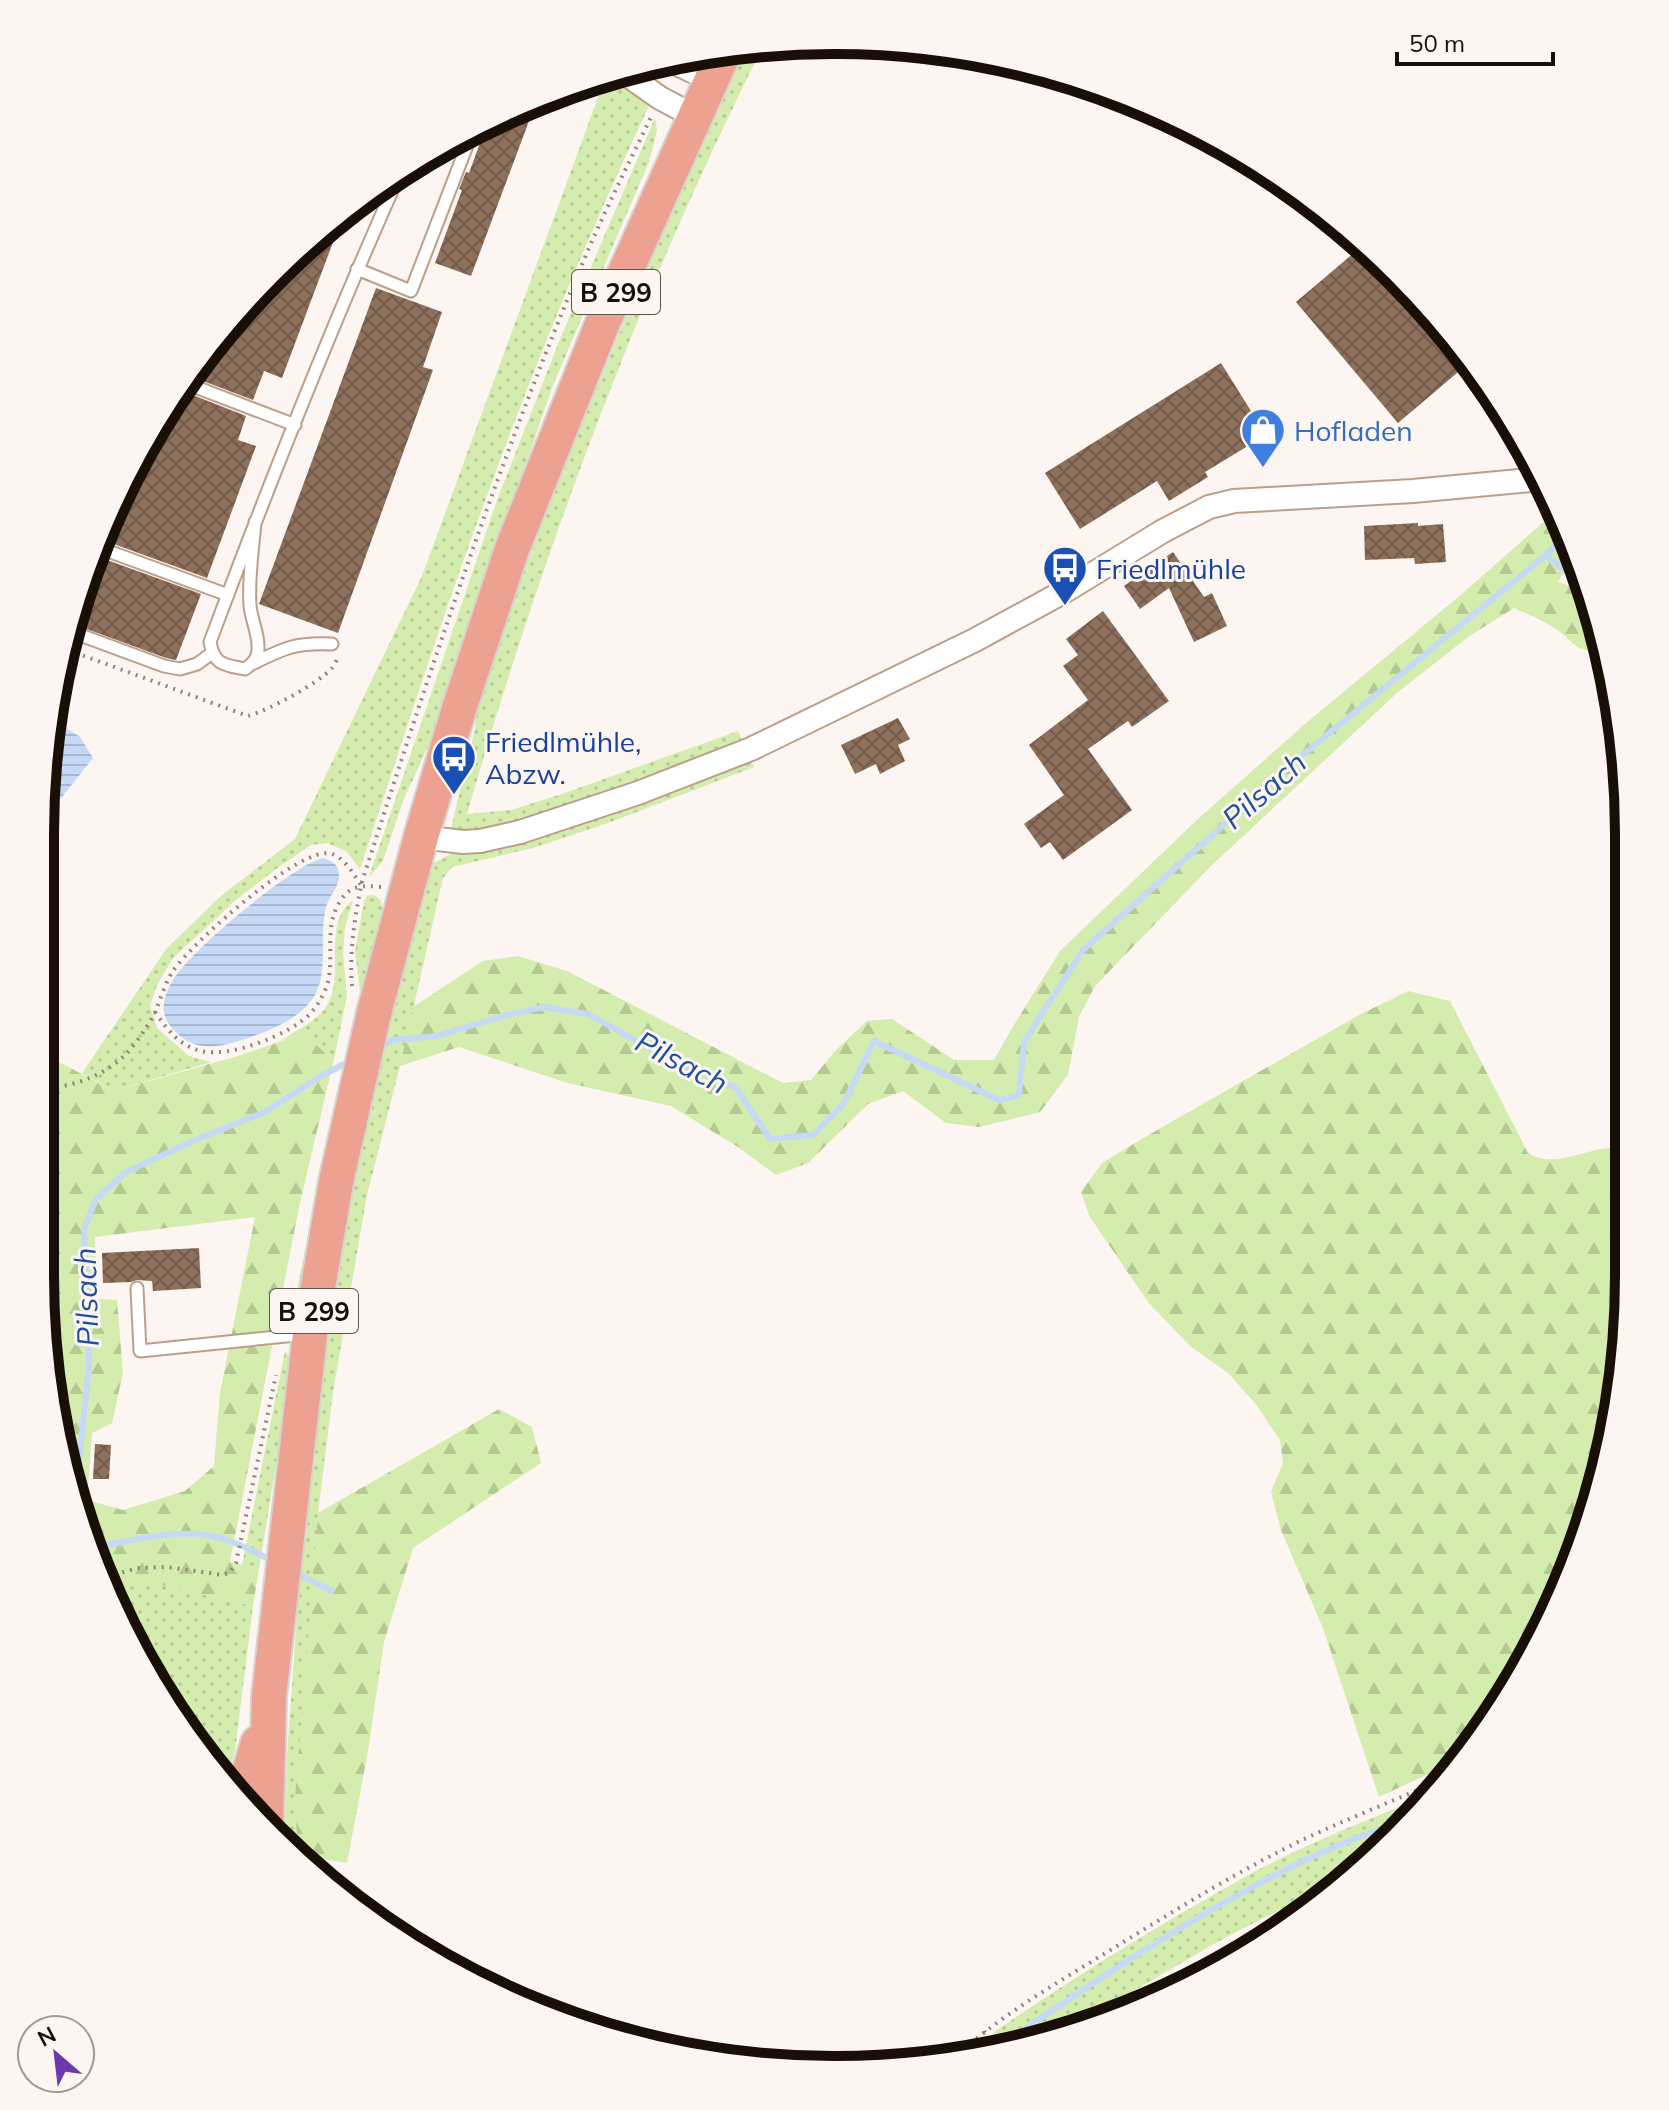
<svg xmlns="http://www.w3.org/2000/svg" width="1669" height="2110" font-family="Mulish,sans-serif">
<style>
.grass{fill:url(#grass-dots)}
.forest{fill:url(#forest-firs);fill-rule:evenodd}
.water{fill:url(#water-rules)}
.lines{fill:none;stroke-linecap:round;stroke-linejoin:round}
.stream{stroke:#c5d8f5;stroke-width:6}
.building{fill:url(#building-cross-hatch)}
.service-casing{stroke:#bc9f89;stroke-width:15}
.minor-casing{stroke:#bc9f89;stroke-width:26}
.primary-casing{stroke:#d6d4d2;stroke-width:38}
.path{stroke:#8d847e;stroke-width:4;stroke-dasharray:2 6;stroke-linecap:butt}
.service{stroke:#fff;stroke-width:11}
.minor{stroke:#fff;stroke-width:22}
.primary{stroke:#eda190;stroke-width:34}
.labels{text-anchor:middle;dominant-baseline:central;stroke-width:6;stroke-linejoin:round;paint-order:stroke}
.shield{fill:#fcf5f1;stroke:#5e544d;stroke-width:2}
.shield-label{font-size:26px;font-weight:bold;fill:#1a0f07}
.shop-label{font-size:28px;fill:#366cbe;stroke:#fcf5f1;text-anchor:start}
.transit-label{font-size:28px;fill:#164399;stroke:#fcf5f1;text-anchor:start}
.water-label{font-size:30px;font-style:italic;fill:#1c4fa1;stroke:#fcf5f1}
.rim{fill:none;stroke:#1a0f07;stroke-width:10}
</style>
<defs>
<pattern id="grass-dots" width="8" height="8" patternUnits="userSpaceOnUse" patternTransform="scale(2)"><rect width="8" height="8" fill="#d4ecad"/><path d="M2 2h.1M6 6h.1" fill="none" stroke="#b5c993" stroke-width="1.8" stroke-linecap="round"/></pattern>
<pattern id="forest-firs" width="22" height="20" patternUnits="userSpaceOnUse" patternTransform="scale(2)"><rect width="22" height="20" fill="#d4ecad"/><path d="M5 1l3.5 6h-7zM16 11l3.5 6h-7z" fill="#b5c993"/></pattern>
<pattern id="water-rules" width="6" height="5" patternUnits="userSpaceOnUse" patternTransform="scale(2)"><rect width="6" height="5" fill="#c5d8f5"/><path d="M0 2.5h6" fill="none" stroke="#a9b8d1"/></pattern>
<pattern id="building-cross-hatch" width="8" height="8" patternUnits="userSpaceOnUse" patternTransform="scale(2)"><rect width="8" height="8" fill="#8d705c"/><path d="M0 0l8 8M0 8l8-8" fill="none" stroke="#725a4a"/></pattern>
</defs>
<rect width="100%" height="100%" fill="#fcf5f1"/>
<path class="grass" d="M748,46H763C640,291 543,550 467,814L511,810L562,794L738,731L743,742L594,799L488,831L458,832L451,828L475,729L477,697L501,629L567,461L633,300L715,111Z
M606,76L649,106C592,226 541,349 495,474C446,604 404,737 360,869L346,851L327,843L311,845L280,866L236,900L174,957L157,985L150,1006L157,1028L189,1056L211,1062L113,1091L82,1073L167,948L221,896L295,839L422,576Z
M655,118L657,130L649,162L553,385L433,735L403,801L383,861L369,877L496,503L560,339Z
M750,758L754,767L608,823L533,848L452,867L443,878L400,1066L367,1195L333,1392L318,1513L298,1839L304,1856C294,1853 289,1850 285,1841L287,1756L304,1516L326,1335L362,1129L396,987L430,865L451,854Z
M370,895C384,896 383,908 382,920L298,1318L289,1327L360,992L355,951L364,902L366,897Z
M353,900L345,928L343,953L347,996L334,1059L302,1034L280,1041C295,1031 316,1022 326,1007C347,975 320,925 353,900Z
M285,1351L291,1359V1372L259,1569L242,1565Z
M132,1585H162L253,1606L235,1751L227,1778L146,1672L115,1598Z
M1427,1795L1355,1875L1295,1902L1219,1941L1111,2004L1066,2032L1040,2043L1004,2048L994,2032C1077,1975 1165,1921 1254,1872C1310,1842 1369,1820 1427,1795Z"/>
<path class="forest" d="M1556,511L1575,553L1558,582L1590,592L1601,651C1571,651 1577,643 1556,629C1543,620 1527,614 1514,608L1468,637L1397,693L1211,866L1095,986L1079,1017L1068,1075L1040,1112L979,1127L946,1123L903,1091L868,1104L808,1163L776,1175L738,1147L671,1106L568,1083L459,1047L400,1066L413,1007L483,961L518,956L567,971L783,1083L811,1080L834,1052L867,1021L892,1019L954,1060H994L1014,1025L1060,951L1198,819L1305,724L1463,593Z
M1408,991L1450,1001L1528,1153C1551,1169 1584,1150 1609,1148C1615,1148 1622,1149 1629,1149V1276L1614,1430L1569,1579L1495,1717L1456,1761L1379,1797L1323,1628L1281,1530L1271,1492L1283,1463L1280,1440L1255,1403L1228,1373L1190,1346L1148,1302L1090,1217L1081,1192L1102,1163L1138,1141L1359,1015Z
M302,1034L334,1059L299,1207L230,1562L259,1569L253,1606L162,1585H132L115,1598L67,1481L40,1275L41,1037L50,1057L113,1091L238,1056ZM255,1217L220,1393L214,1466L185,1491L123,1510L87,1500L92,1433L112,1423L123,1373L117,1300L96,1299L95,1237Z
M499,1409L532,1427L541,1463L413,1548L384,1642L368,1751L347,1863L304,1856L298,1839L294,1810L318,1513Z"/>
<path class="water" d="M54,720L80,737L93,758L42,822V783Z
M323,858C332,861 338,864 339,874C340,886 329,896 326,907C318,937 331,977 310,1002C292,1024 261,1034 235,1042C215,1048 195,1050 178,1034C169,1026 162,1016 164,1003C165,996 169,986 173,980C190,951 291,866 323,858Z"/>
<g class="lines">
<path class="stream" d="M1546,555L1576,580L1588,583
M380,1046L393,1040L437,1036L507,1015L544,1007L588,1014L667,1058L736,1088L770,1139L813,1135L844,1103L874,1041L999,1100L1019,1095L1024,1042L1083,950L1299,758L1546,555L1567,535
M75,1500L89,1365L84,1230L96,1199L126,1172L193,1141L265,1112L321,1076L352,1060
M95,1547C131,1541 170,1530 207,1535C227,1538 254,1551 272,1561
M292,1571L332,1591
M996,2049C1094,1981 1192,1916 1299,1863C1333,1846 1370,1833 1406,1819"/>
</g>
<path class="building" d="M521,109L532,113L471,276L435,263L462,190L459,189L466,172L469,173L487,124Z
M344,213L282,378L264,371L253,400L190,376L237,311L311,237Z
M1362,246L1464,367L1398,423L1296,302Z
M376,288L442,312L423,367L433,370L338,633L259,604Z
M1221,363L1266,435L1205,472L1208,477L1169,501L1157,481L1080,529L1045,473Z
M180,390L246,416L238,440L256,446L207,578L100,539L146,438Z
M1418,523V526L1443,524L1446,562L1415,564L1414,558L1365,560L1364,526Z
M1173,552L1204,597L1212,593L1227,626L1194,642L1169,588L1140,609L1124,586Z
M93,555L201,594L176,660L166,658L73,624L82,579Z
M1103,611L1169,701L1132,727L1128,721L1088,749L1132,810L1063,860L1050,842L1041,848L1024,824L1064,795L1029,745L1088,700L1063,666L1078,655L1066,639Z
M898,718L910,739L898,745L905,761L880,774L876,764L855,774L841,745Z
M199,1248L201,1288L153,1291L152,1281L137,1280L131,1282L103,1283L102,1253Z
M95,1444L111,1445L109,1479H93Z"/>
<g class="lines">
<g class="service-casing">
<path id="service" d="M357,269L411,291L473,130
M185,383L295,425
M255,522C253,549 248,577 250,605C251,620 259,634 258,649C258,659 252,664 245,669C224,665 214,665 210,642C269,484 331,327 400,173
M97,547L228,595
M72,632L164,666L180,669L197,664L212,653
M254,663C284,648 297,642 332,644
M137,1288L140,1351L306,1334
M319,1872L323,1875"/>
</g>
<g class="minor-casing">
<path id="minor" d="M671,61L711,80
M623,72L660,98L694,116
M421,837L463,842L480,841L520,832L638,793L751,749L975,640L1065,591L1163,531L1209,507L1234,501L1413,491L1541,479"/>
</g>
<g class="primary-casing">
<path id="primary" d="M239,1794L250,1770L258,1743
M266,1829L269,1696L310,1334L336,1182L374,1013L421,837L459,709L512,549L603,322L726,48"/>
</g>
<path class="path" d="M68,650L248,716C267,711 319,683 332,668C334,666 337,660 338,657
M352,986C349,951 355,919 361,885C429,673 499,460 586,255C606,208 629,163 651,117
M155,1012C168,1030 178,1045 201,1051C230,1058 289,1035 310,1014C317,1006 322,998 326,988C336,962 323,930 339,903C349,885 363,885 381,887
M41,1089C71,1087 102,1077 124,1056C136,1044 149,1025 156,1010C161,998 165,983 173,971C190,945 302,843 332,854C345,858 354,875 361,885
M107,1577L137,1568L167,1567L223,1575L229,1573L236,1563L276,1375
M984,2031L996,2049
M958,2054C1001,2016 1050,1987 1099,1957C1163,1918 1227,1877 1294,1844C1341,1821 1392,1802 1440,1780"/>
<use href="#service" class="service"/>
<use href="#minor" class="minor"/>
<use href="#primary" class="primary"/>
</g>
<defs>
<g id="shop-pin" transform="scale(2.3)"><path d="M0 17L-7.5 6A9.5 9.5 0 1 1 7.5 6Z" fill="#3f7fe0" stroke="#fcf5f1"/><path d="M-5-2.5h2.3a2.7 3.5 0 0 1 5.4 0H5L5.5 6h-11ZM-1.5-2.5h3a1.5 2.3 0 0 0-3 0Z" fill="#fff"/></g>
<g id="bus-pin" transform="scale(2.3)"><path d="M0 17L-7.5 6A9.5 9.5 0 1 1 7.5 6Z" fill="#1a4fb4" stroke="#fcf5f1"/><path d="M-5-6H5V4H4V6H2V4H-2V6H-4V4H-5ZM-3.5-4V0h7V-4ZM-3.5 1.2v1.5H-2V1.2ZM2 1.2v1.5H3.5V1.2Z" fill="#fff"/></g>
</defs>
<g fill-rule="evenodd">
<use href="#shop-pin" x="1263" y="430"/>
<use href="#bus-pin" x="1065" y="568"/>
<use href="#bus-pin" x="454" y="757"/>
</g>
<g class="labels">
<g class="shield">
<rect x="572" y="270" width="88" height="44" rx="6"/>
<rect x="270" y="1289" width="88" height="44" rx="6"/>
</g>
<g class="shield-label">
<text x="616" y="292">B 299</text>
<text x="314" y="1311">B 299</text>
</g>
<g class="shop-label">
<text x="1294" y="430">Hofladen</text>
</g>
<g class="transit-label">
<text x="1096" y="568">Friedlmühle</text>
<text x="485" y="741">Friedlmühle,<tspan x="485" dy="32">Abzw.</tspan></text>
</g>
<g class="water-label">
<text transform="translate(1264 790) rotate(-41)">Pilsach</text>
<text transform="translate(682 1062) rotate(28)">Pilsach</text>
<text transform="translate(86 1297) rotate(-92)">Pilsach</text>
</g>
</g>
<path d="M0 0H1669V2110H0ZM834 54H835A780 780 0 0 1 1615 834V1276A780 780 0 0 1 835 2056H834A780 780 0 0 1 54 1276V834A780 780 0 0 1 834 54Z" fill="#fcf5f1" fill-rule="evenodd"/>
<path class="rim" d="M834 54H835A780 780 0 0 1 1615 834V1276A780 780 0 0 1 835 2056H834A780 780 0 0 1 54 1276V834A780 780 0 0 1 834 54Z"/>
<g transform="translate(56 2054) rotate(332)"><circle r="38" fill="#fcf5f1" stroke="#a29993" stroke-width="2"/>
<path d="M0-6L14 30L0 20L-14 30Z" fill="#6c38af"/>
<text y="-12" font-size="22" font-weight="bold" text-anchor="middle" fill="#1a0f07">N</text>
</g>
<path d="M1397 52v12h156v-12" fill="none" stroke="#1a0f07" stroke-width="4"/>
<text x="1409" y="52" font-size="24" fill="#1a0f07" stroke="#fcf5f1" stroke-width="6" paint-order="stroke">50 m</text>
</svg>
